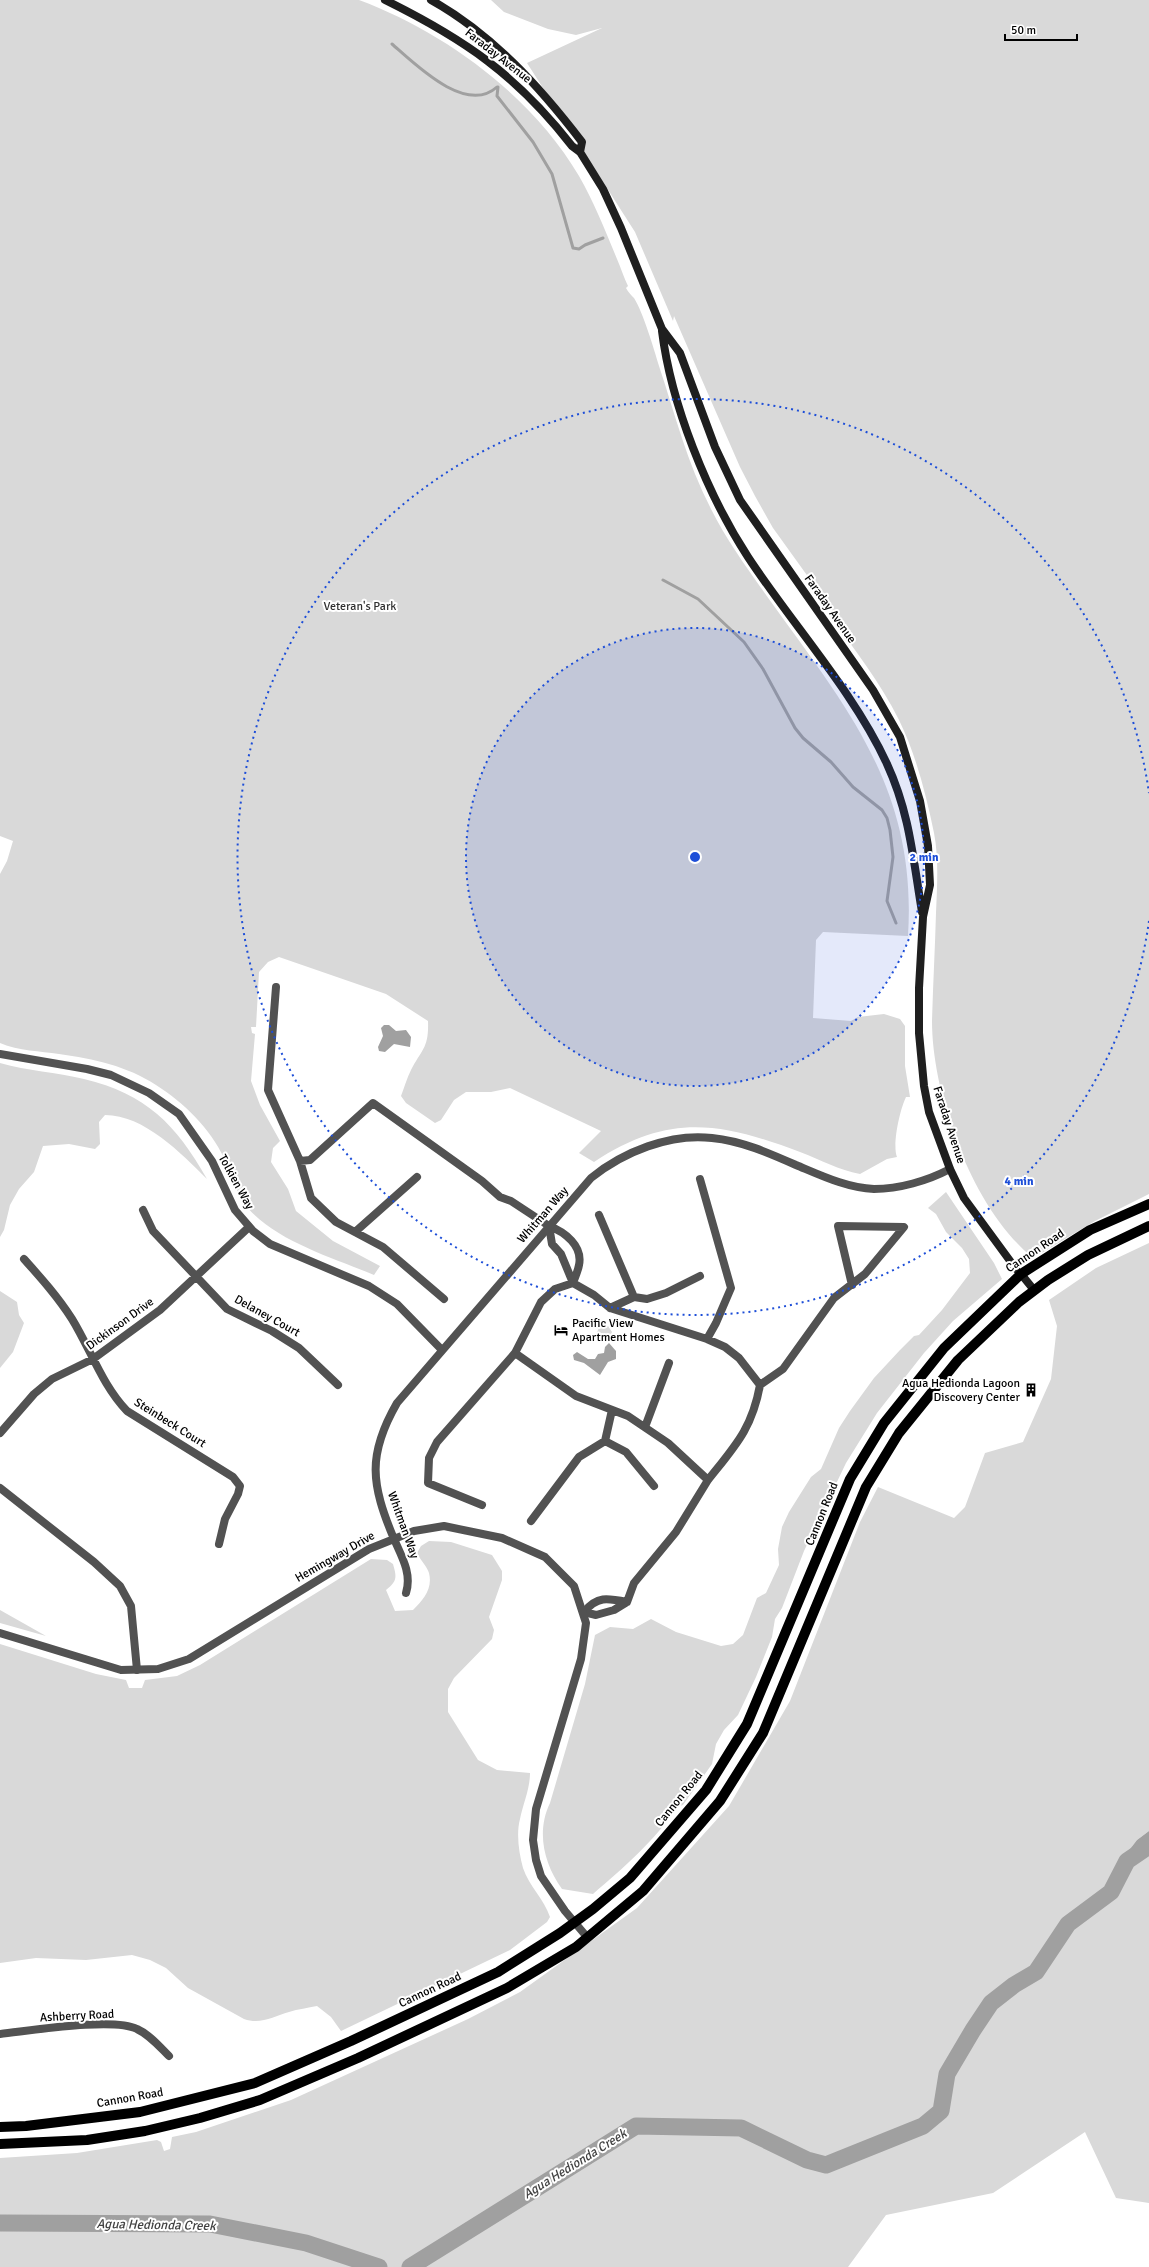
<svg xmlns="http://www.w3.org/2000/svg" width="1149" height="2267" font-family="Signika,sans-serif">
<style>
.green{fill:#d9d9d9}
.water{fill:#a0a0a0}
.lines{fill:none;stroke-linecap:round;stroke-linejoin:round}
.stream{stroke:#a0a0a0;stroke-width:3}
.river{stroke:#a0a0a0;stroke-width:17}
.minor{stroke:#525252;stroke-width:8}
.tertiary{stroke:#525252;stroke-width:8}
.secondary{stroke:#1f1f1f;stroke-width:8}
.primary{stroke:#000;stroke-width:10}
.ring{fill:none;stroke:#1d4ed8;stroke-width:2;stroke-dasharray:2 4}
.labels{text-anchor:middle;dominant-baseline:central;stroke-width:4;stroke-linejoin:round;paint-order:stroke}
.street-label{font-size:12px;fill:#000;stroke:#fff}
.park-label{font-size:12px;fill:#303030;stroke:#fff}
.poi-label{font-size:12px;fill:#000;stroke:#fff;text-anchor:start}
.water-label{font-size:13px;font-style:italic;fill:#414141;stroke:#fff}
.centre{fill:#1d4ed8;stroke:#fff;stroke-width:2}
.ring-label{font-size:12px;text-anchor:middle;font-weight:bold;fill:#1d4ed8;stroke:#fff;stroke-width:4;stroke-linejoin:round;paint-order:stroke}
</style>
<rect width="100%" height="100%" fill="#fff"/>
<path class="green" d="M0,0H359C445,32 532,96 579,176C594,202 605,230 617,259C621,268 624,278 628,286L626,288C628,292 632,296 634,298C643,312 654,349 659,366C675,414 687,463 711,509C728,543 752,575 774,606C852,714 917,794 908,936L823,932L816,940L813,1018L851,1021L858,1017L884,1014L900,1019L905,1026V1066L910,1097H906C900,1109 892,1145 897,1157L887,1159L860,1174C839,1170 821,1160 800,1152C720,1122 669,1113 594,1162L579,1153L601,1131L510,1088L491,1092H466L454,1100L441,1120L435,1123L406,1103L401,1096C404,1088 407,1078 411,1070C422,1049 429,1048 428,1021L386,994L279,957L268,962L259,972L256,1027H251L252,1033L255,1034L251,1081L260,1105L280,1141L273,1148L271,1162L288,1189L296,1211L333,1241L380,1266L374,1275C332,1257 271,1240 243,1202C238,1195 229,1168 224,1158C210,1128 184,1103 156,1085C127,1066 94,1059 59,1054C40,1051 19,1051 0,1043V874L7,861L13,841L0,836Z
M491,0H1149V1194L1095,1221L1040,1254L1032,1257C973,1209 932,1096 932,1021C933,985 935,949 936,913C937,887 939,859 934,833C926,794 916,755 899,720C881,683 853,648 830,615L837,617L773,528L755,496L740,467L674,316L673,321L635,232L527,63L602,28L576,35L548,29L504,12Z
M0,1063C28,1071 56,1072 84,1079C146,1094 176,1124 207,1179C181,1153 144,1115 105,1115L99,1122L100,1144L95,1149L69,1144L43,1146L34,1172L19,1189L10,1205L4,1230L0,1237Z
M946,1192L994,1263L1002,1279L953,1321L924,1353L877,1413L846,1463L804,1551L782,1608L775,1619L772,1637L756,1677L738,1715L724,1730L716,1744L712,1764L683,1805L677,1807C655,1841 623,1868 593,1894L562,1889C544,1864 536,1832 550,1803L585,1684L595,1635L610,1627L633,1629L651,1619L676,1632L721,1646L733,1644L743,1635L757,1598L766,1593L779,1565L778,1549L782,1527L789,1512L811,1477L821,1469L839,1428L850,1411L874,1378L900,1350L914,1336L919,1335L942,1310L970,1273L969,1259L962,1248L946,1232L936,1214L928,1208Z
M1149,1243V1831L1137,1840L1115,1869L1149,1855V2203L1116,2198L1085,2132L993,2193L886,2215L848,2267H0V2158L77,2153L157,2140L161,2142L164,2151L170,2149L172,2137L196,2132L291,2100L468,2019L520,1992L637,1908L729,1806L790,1701L860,1522L878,1487L954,1518L965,1507L985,1453L1023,1442L1051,1379L1057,1326L1049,1300L1096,1268Z
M0,1291L17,1302L19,1315L24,1323L13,1352L0,1368Z
M603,1326H608L612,1332L609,1340L604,1342L596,1334L599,1328Z
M429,1541L451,1542L492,1555L502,1571V1580L489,1617L494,1630L492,1639L454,1678L448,1689V1712L478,1760L497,1770L530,1773C530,1789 523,1804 520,1819C516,1834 519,1853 523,1868C529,1886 544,1899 550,1917L547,1922L510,1950L341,2031L331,2017L317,2006C308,2008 298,2009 289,2012C274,2016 261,2025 244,2019L188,1988L166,1968L150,1960L132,1955L86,1960L36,1958L0,1963V1644L96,1674L126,1680L129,1688H142L145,1680L177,1676L200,1665L371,1559L387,1560L393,1564C397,1578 397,1581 386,1590L395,1611L413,1610C423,1600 433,1589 429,1573C427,1566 420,1560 417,1553L421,1546Z
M0,1610L46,1636L0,1623Z"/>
<path class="water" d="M384,1025H389L396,1031L406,1030L411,1037L410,1047L394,1044L385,1052L379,1051L378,1047L383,1036L381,1028Z
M609,1343L616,1351V1359L608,1362L600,1375L584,1363L574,1360L573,1355L577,1352L588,1359H595L598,1354L604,1353L605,1347Z
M1149,1831V1855L1114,1870L1137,1840Z"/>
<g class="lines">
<path class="stream" d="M392,44C416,65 466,115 497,87
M498,87L497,96L533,142L552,174L573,248L579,249L585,245L603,238
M663,580L698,599L744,642L763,669L795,728L803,738L831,762L853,787L882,810L887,818L890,830L893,857L887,901L896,923"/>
<path class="river" d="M0,2223L210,2224L306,2243L379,2267
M410,2267L636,2126L741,2128L807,2160L826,2165L923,2126L941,2111L947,2074L973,2030L991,2003L1014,1985L1036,1972L1068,1924L1111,1892L1127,1861L1149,1846"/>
<path class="minor" d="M276,987L268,1090L300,1161L310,1160L373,1103L482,1181L500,1197L511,1201L549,1226
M300,1161L311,1198L336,1222L383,1247L444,1299
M700,1179L731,1288L716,1323L707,1339
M143,1210L153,1231L227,1309L272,1331L299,1348L338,1385
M599,1215L634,1297
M355,1232L417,1177
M24,1259C41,1278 58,1297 72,1319C91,1350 102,1385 127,1411L233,1477L240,1486L238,1494L225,1519L219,1544
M573,1283C575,1277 578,1271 579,1265C583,1246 565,1232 549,1226L552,1244L561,1254L573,1283L594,1295L610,1308L707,1339L725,1347L739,1358L760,1385
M610,1308L634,1297L647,1299L666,1293L700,1276
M515,1353L576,1396L628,1416L668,1443L708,1480L676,1532L634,1583L627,1602L614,1610L596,1615L584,1612C597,1596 607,1598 627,1602
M612,1410L605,1441L626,1452L654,1486
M645,1427L669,1363
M0,1433L34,1394L52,1379L93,1359L160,1310L249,1227
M708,1480C735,1446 752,1429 760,1385L783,1369L834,1298L865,1274L904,1227L838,1226L852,1285
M0,1488L94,1562L120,1586L131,1606L137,1670
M482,1505L428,1483L429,1458L437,1442L515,1353L541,1302L555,1289L573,1283
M531,1521L579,1457L605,1441
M394,1539C402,1557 412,1574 406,1593
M0,2034C29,2031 113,2017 137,2029C150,2035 159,2046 169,2056"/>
<path class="tertiary" d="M0,1054L87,1069L111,1075L149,1093L179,1114L212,1161L235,1210L253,1231L270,1244L369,1286L397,1304L442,1350
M394,1539C371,1484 367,1455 397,1403L591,1178C623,1152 670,1133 712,1138C742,1141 769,1153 796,1165C820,1175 847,1188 874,1189C899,1189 927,1181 950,1169
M0,1633L121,1670L158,1669L189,1659L369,1549L414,1531L444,1526L502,1538L545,1557L574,1586L586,1623L581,1659L536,1809L533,1840L536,1860L541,1876L565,1911L587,1937"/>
<path class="secondary" d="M385,0C464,39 517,75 572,146L580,152L603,189L621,228L662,329L680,353L715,447L740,500L873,690L900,737L920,801L928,846L930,885L923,917L919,988V1033L924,1086L929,1112L950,1169L964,1198L1016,1269
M431,0C492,34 540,87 582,142L580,152
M662,331C671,404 707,494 748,557C792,624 854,692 887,764C910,814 913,859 922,912
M1021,1274L1034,1290"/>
<path class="primary" d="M0,2127L26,2126L140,2112L255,2083L351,2041L498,1972L560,1933L593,1909L630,1878L706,1790L747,1724L850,1479L884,1423L944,1348L1021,1274L1090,1230L1149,1204
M0,2144L87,2140L145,2131L200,2118L260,2100L358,2058L507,1988L576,1947L643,1891L720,1801L763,1733L866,1487L899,1433L958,1360L1019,1302L1048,1280L1088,1255L1149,1226"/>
</g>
<circle cx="695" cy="857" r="229" fill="#1d4ed8" fill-opacity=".12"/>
<g class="ring">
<circle cx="695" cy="857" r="229"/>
<path d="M1149 921A458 458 0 1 1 1149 793"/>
</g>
<defs>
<g id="hotel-bare" transform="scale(1.08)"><path d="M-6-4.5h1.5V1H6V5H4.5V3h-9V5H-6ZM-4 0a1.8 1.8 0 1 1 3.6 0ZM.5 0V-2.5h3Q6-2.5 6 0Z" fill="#000" stroke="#fff" stroke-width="2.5" paint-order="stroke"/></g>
<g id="building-bare" transform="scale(1.08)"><path d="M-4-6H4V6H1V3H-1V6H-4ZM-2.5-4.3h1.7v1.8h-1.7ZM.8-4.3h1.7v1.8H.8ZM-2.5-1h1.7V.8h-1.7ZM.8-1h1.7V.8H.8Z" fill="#000" stroke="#fff" stroke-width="2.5" paint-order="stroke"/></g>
</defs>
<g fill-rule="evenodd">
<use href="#hotel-bare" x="561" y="1330"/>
<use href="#building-bare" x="1031" y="1390"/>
</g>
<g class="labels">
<g class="street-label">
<text transform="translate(498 56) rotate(38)">Faraday Avenue</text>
<text transform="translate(830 609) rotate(55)">Faraday Avenue</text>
<text transform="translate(949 1125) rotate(72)">Faraday Avenue</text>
<text transform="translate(236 1182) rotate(61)">Tolkien Way</text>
<text transform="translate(543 1215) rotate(-49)">Whitman Way</text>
<text transform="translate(1035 1251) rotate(-34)">Cannon Road</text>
<text transform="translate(267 1316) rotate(29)">Delaney Court</text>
<text transform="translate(120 1324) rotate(-36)">Dickinson Drive</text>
<text transform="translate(170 1423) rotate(32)">Steinbeck Court</text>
<text transform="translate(822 1514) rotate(-68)">Cannon Road</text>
<text transform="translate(403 1525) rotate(70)">Whitman Way</text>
<text transform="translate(335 1557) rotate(-30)">Hemingway Drive</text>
<text transform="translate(679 1799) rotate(-51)">Cannon Road</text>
<text transform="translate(430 1990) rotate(-25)">Cannon Road</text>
<text transform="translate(77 2016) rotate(-3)">Ashberry Road</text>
<text transform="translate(130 2098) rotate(-10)">Cannon Road</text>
</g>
<g class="park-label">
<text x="360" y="606">Veteran's Park</text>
</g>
<g class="poi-label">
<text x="572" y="1323">Pacific View<tspan x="572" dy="14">Apartment Homes</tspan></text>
<text x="1020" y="1383" text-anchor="end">Agua Hedionda Lagoon<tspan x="1020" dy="14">Discovery Center</tspan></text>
</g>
<g class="water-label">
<text transform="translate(575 2164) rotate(-32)">Agua Hedionda Creek</text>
<text transform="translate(156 2225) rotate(1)">Agua Hedionda Creek</text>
</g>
</g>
<circle cx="695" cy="857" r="6" class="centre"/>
<g class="ring-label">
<text x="924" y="861">2 min</text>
<text x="1019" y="1185">4 min</text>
</g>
<path d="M1005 34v6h72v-6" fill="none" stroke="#000000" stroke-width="2"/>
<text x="1011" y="34" font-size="12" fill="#000000" stroke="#ffffff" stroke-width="3" paint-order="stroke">50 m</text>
</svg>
